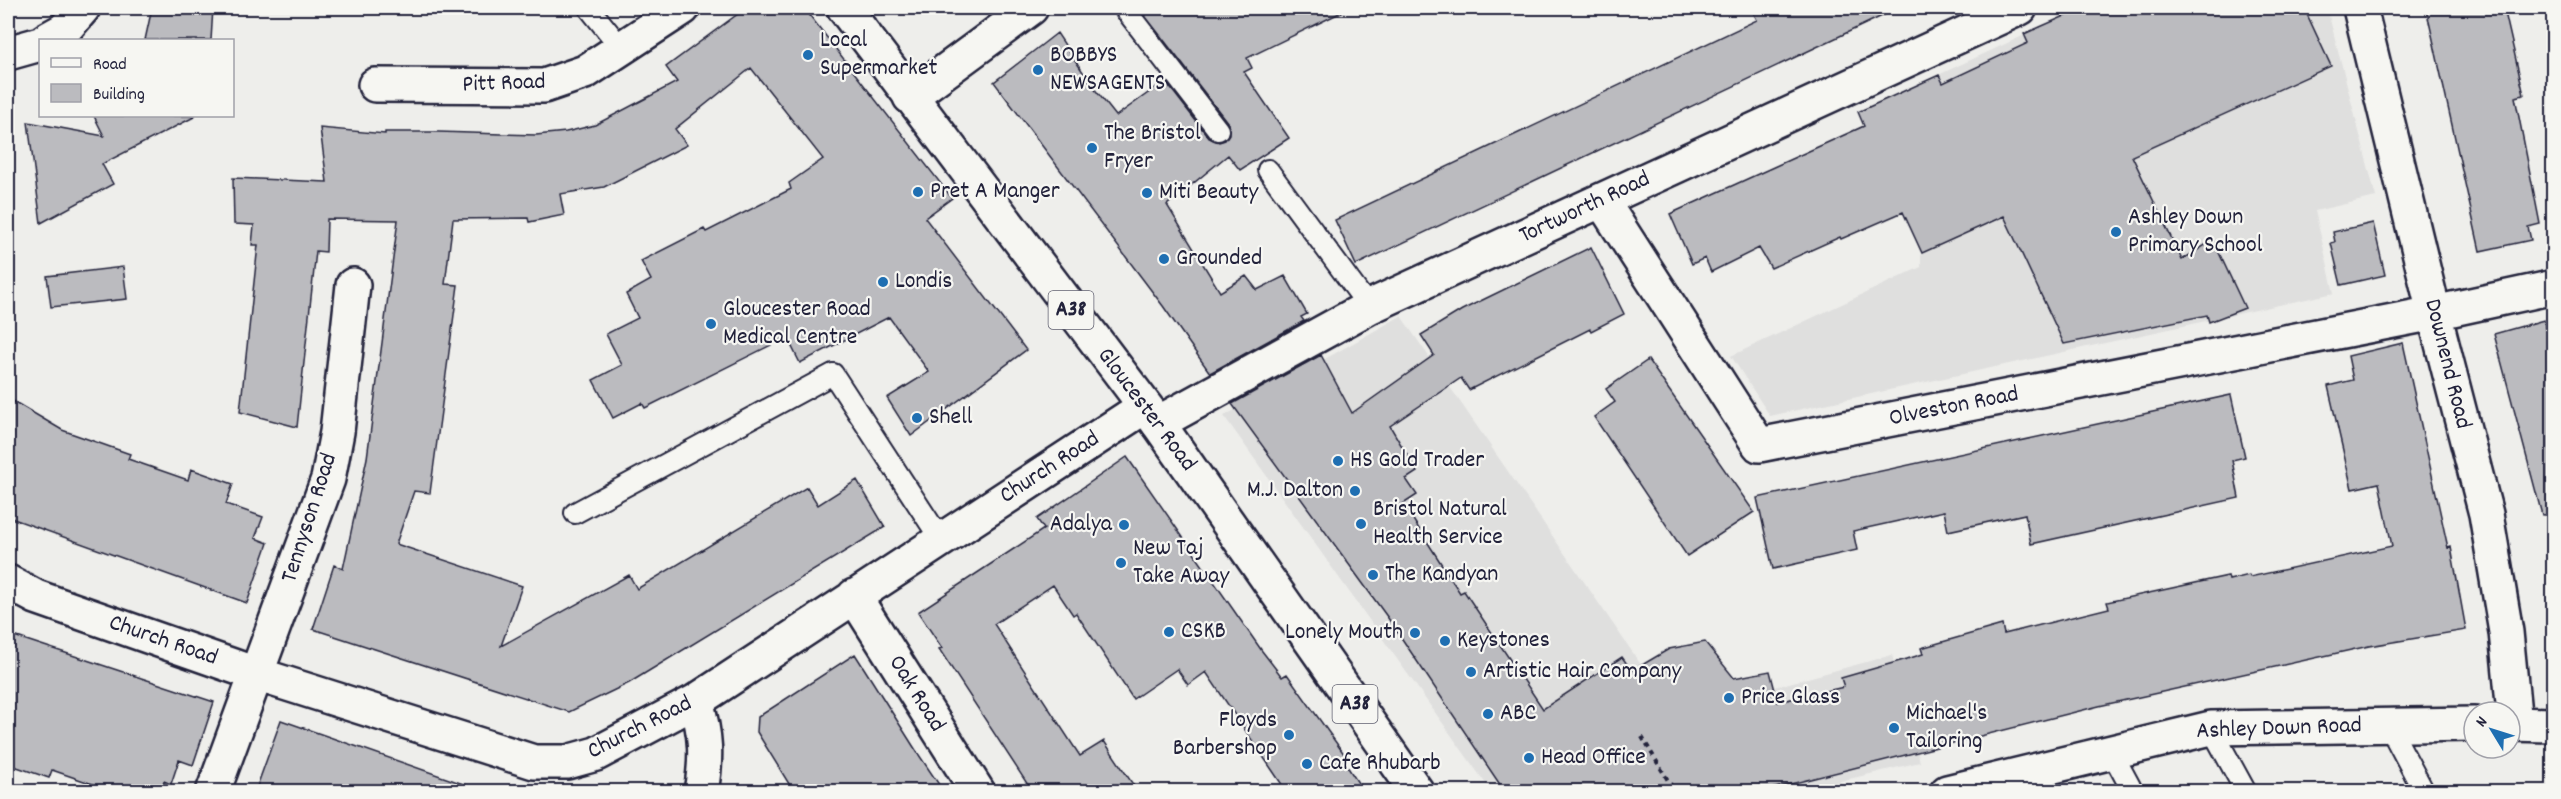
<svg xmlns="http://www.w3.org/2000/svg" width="2561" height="799" font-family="Dekko,sans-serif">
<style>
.built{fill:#dfdfde}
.building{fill:#bbbbbf;stroke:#22223b;stroke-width:1.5}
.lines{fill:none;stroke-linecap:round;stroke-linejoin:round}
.service-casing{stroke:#22223b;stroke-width:24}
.minor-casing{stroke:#22223b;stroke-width:38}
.secondary-casing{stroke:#22223b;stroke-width:38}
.primary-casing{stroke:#22223b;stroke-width:38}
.path{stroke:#22223b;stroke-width:4;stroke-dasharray:4.5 4.5;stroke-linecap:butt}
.service{stroke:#f6f6f2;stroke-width:20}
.minor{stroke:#f6f6f2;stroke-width:33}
.secondary{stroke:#f6f6f2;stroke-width:33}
.primary{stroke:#f6f6f2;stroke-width:33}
.poi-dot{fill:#1f6fb2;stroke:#f6f6f2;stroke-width:2}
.labels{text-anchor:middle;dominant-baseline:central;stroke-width:4.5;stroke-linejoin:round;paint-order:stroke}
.shield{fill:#f6f6f2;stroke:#626272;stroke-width:1.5}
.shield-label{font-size:22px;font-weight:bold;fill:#22223b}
.poi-label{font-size:24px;fill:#22223b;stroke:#f6f6f2;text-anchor:start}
.street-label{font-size:24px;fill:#22223b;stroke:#f6f6f2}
</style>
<rect width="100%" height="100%" fill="#eeeeeb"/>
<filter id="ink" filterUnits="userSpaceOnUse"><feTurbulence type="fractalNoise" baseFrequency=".0167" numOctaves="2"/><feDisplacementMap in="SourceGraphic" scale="12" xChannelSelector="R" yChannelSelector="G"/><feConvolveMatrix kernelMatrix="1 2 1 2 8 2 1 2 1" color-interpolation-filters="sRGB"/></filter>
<g filter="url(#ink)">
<path class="built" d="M2083,8H2327L2376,197L2315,211L2334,293L1770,416L1731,356L1921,267V253L1858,112Z
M1401,316L1675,714L1892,655L1920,762L1799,791H1491L1224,416Z"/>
<path class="building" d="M152,8H213L211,40H145Z
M746,8H804L952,198L925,218L1026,350L911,436L887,398L929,372L889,317L800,363L787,337L645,408L642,403L613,418L593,380L622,365L606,334L638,318L626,294L651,280L641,261L704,229L706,232L791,189L789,183L823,159L751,68L675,129L687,145L604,187L560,194L564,215L529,222L528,218L453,219L445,284L458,285L430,493L414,491L396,544L522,586L501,646L629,575L637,589L807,487L818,505L857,480L885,527L629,683L569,712L313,629L334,565L343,569L367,458L398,220L327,219L326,252L316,251L297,427L240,412L258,245H252L254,225L234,224L233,178L327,182L320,128L385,134V132H439L536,135L566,132L595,125L677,82L666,67Z
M1139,8H1350L1247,58L1252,68L1244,72L1289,138L1240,170L1228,155L1167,205L1220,292L1246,276L1257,290L1285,276L1307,314L1301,317L1304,321L1210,373L1163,306L994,82L1057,33L1093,87L1116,116L1165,81L1209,138L1219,142L1225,140L1229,134L1228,123Z
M1751,8H1899L1356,265L1335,220L1757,20Z
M2083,8H2304L2331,66L2132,156L2182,260L2213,240L2245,308L2209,322L2207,315L2064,344L2004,216L1922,253L1903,212L1841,239L1840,237L1771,268L1759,248L1711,272L1705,258L1692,264L1670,214L1864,126L1858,112L1939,75L1943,83L2028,43L2024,34Z
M2426,8H2504L2524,95L2515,97L2540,224L2528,227L2531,240L2480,251Z
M94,116H196L102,164L113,184L41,223L28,122L104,136Z
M2373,223L2385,275L2341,285L2331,243L2335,242L2333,232Z
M1591,247L1624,314L1591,331L1590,329L1469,390L1461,378L1390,426L1417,472L1406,479L1417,495L1403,504L1460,593L1464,591L1543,709L1622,657L1632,671L1669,649L1705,642L1734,678L1770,671L1778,702L1844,687L1841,678L1907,659L1923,654L1921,648L2002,625L2004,634L2109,608L2107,602L2228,576L2229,580L2249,575L2250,577L2392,546L2379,483L2352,489L2328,386L2353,380L2348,356L2403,343L2448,548L2451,547L2466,630L2369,646L2099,706L1759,792H1505L1388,618L1232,404L1321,355L1352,413L1434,355L1421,335L1462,310Z
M123,267L127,299L51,307L47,276Z
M2544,320L2553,352V514L2542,515L2494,334Z
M1648,360L1754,512L1687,556L1594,417L1615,402L1606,389Z
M2231,395L2245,457L2232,460L2239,498L2031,544L2025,514L1948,531L1944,511L1853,531L1857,550L1773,569L1757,498Z
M8,398L62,430L130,454L128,459L188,480L191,469L233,484L226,504L263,517L255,538L268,543L247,603L8,517Z
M1127,457L1262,651L1282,677L1287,674L1347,758L1343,760L1364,792H1287L1206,672L1188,685L1177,669L1133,699L1076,613L1073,615L1053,585L994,624L1080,756L1104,741L1138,792H1025L1030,788L939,649L942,648L918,612L1044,529L1037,519Z
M8,634L214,702L193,765L179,760L171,784L164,781L161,792H116L52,770L49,778L8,764Z
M855,654L917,752L944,792H794L757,732L758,717Z
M281,720L469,786L468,792H255Z"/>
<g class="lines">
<g class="service-casing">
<path id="service" d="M589,8L622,49
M1124,8L1218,130
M1268,170L1369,307
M575,513L833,374L941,540
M2389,726L2424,792
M2211,728L2246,792
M2111,751L2133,792"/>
</g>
<g class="minor-casing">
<path id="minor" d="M2360,8L2434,313L2486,514L2506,632L2515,724
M46,40L64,30L83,8
M8,53L40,44
M375,85L544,86L585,72L683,8
M910,97L1031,8
M1602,201L1759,445L2434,313L2554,287
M1158,423L1369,307L2020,8
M8,582L36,597L256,674L534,762H567L596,754L696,701L1144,407
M854,596L978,792
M696,701C706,735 707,757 701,792
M213,792L328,479L337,432L353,285"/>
</g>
<g class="secondary-casing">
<path id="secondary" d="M2510,724L2554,725
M1947,792L2211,728L2474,724"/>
</g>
<g class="primary-casing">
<path id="primary" d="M844,8L1158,423L1417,792"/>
</g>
<path class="path" d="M1642,737L1675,792"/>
<use href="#service" class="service"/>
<use href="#minor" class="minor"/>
<use href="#secondary" class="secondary"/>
<use href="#primary" class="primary"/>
</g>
</g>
<g class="poi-dot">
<circle cx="808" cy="55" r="6"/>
<circle cx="1038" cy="70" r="6"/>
<circle cx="1092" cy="148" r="6"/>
<circle cx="918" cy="192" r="6"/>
<circle cx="1147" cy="193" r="6"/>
<circle cx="2116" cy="232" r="6"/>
<circle cx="1164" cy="259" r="6"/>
<circle cx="883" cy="282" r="6"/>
<circle cx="711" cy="324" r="6"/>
<circle cx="917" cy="418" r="6"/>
<circle cx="1338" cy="461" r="6"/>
<circle cx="1355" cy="491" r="6"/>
<circle cx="1361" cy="524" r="6"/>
<circle cx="1124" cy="525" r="6"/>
<circle cx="1121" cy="563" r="6"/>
<circle cx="1373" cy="575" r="6"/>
<circle cx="1169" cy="632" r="6"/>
<circle cx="1415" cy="633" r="6"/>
<circle cx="1445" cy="641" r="6"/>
<circle cx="1471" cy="672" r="6"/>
<circle cx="1729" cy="698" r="6"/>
<circle cx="1488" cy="714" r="6"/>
<circle cx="1894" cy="728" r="6"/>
<circle cx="1289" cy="735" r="6"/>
<circle cx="1529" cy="758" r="6"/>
<circle cx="1307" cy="764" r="6"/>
</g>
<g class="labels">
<g class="shield">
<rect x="1048.5" y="291" width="45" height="38" rx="4.5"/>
<rect x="1332.5" y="685" width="45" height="38" rx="4.5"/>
</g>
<g class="shield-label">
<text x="1071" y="310">A38</text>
<text x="1355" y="704">A38</text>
</g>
<g class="poi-label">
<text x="820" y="41">Local<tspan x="820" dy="28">Supermarket</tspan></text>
<text x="1050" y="56">BOBBYS<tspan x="1050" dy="28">NEWSAGENTS</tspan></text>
<text x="1104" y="134">The Bristol<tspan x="1104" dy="28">Fryer</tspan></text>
<text x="930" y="192">Pret A Manger</text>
<text x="1159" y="193">Miti Beauty</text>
<text x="2128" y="218">Ashley Down<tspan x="2128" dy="28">Primary School</tspan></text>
<text x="1176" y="259">Grounded</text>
<text x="895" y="282">Londis</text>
<text x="723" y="310">Gloucester Road<tspan x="723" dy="28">Medical Centre</tspan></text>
<text x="929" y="418">Shell</text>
<text x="1350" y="461">HS Gold Trader</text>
<text x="1343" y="491" text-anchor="end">M.J. Dalton</text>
<text x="1373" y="510">Bristol Natural<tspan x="1373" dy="28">Health Service</tspan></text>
<text x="1112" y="525" text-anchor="end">Adalya</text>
<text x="1133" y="549">New Taj<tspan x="1133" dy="28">Take Away</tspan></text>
<text x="1385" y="575">The Kandyan</text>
<text x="1181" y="632">CSKB</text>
<text x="1403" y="633" text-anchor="end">Lonely Mouth</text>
<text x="1457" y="641">Keystones</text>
<text x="1483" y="672">Artistic Hair Company</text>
<text x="1741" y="698">Price Glass</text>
<text x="1500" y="714">ABC</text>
<text x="1906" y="714">Michael's<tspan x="1906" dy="28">Tailoring</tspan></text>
<text x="1277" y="721" text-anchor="end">Floyds<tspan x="1277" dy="28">Barbershop</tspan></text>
<text x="1541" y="758">Head Office</text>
<text x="1319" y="764">Cafe Rhubarb</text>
</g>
<g class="street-label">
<text transform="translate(504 84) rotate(-2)">Pitt Road</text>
<text transform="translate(1585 208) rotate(-25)">Tortworth Road</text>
<text transform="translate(2447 364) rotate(76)">Downend Road</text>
<text transform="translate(1954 407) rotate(-11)">Olveston Road</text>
<text transform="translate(1146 410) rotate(53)">Gloucester Road</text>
<text transform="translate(1050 468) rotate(-33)">Church Road</text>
<text transform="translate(310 518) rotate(-72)">Tennyson Road</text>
<text transform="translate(163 641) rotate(19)">Church Road</text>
<text transform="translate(916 694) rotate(58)">Oak Road</text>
<text transform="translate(640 728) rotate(-27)">Church Road</text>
<text transform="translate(2279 729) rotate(-2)">Ashley Down Road</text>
</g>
</g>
<rect width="2561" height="799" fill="none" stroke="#f6f6f2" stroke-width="30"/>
<rect x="15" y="15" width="2531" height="769" fill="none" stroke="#22223b" stroke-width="2" filter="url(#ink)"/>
<rect x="39" y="39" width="195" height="78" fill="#f6f6f2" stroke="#a1a1a9" stroke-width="1.5"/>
<rect x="51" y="58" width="30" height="9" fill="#f6f6f2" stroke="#a1a1a9" stroke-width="1.5"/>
<text x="93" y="69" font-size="18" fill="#22223b">Road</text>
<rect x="51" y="84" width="30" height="18" fill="#bbbbbf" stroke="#a1a1a9" stroke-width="1.5"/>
<text x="93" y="99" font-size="18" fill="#22223b">Building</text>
<g transform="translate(2492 730) rotate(308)"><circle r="28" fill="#f6f6f2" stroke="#a1a1a9" stroke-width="1.5"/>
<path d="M0-4.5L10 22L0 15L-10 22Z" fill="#1f6fb2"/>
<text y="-9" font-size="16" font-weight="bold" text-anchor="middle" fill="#22223b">N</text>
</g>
</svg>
